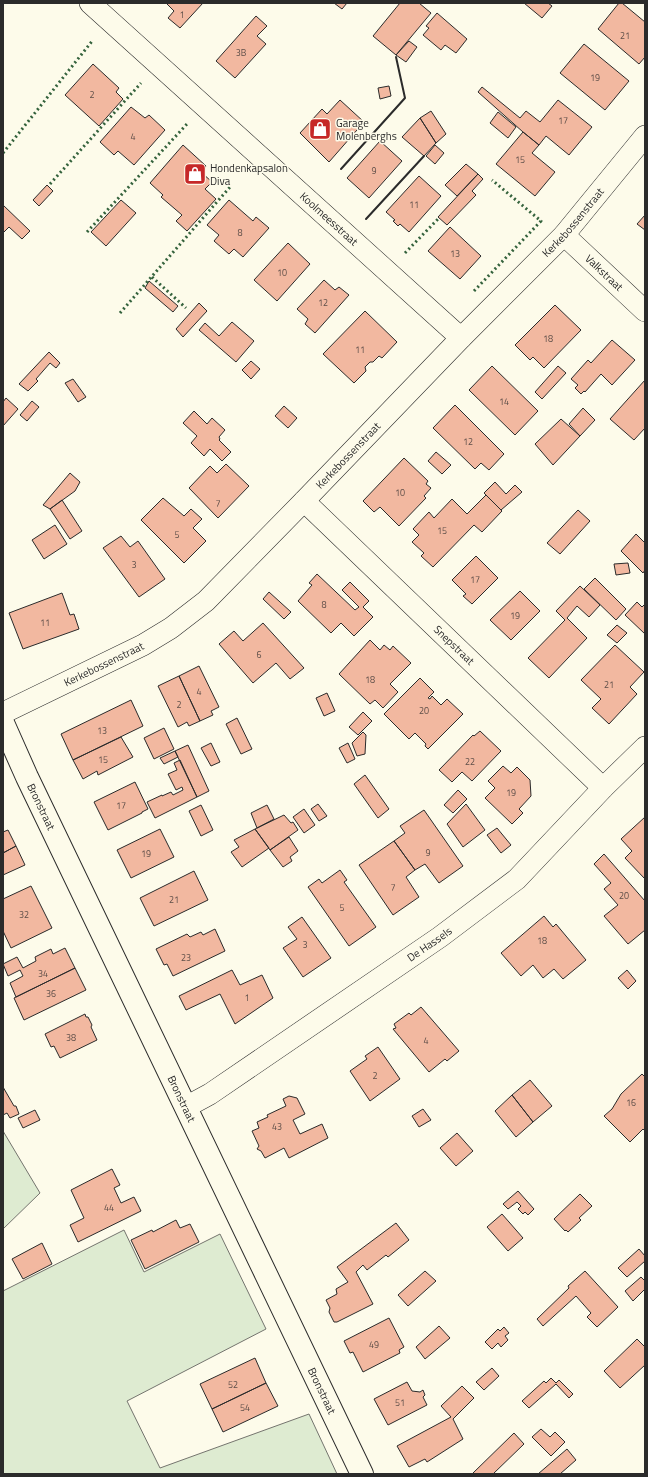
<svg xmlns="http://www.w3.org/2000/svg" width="648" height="1477" font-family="'Titillium Web',sans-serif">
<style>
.green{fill:#deebd1;stroke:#74746e}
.building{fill:#f2b8a0;stroke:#2b2b2b}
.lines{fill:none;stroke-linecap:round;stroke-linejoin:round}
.minor-casing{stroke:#2b2b2b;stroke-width:22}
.tertiary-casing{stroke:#2b2b2b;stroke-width:24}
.minor{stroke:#fdfbea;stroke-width:21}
.tertiary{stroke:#fdfbea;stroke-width:22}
.hedge{stroke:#34623c;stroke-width:3;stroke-dasharray:2 3;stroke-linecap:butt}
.wall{stroke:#2b2b2b;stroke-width:2}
.labels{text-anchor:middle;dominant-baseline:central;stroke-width:3;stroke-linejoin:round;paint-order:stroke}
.number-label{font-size:9px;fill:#5d4e48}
.poi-label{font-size:11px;fill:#2b2b2b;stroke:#fdfbea;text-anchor:start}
.street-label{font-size:11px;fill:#2b2b2b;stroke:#fdfbea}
</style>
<rect width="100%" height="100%" fill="#fdfbea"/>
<path class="green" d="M3,1131L40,1193L3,1229Z
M124,1230L144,1272L220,1234L266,1329L127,1401L160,1468L309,1414L337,1474H3V1291Z"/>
<path class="building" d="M166,3H203L180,28L168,18L174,11Z
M334,3H347L342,9Z
M400,3H419L431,13L396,55L373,36Z
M524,3H548L552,6L542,18Z
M619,3H622L645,22V57L639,64L598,29Z
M437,13L467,39L456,53L445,45L441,50L423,35L429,28L426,26Z
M256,16L267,26L257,36L266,44L235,78L216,61Z
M409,41L417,47L406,62L396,55Z
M584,44L629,81L605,110L560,73Z
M93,64L119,88L116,92L123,99L99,126L65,95Z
M389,86L391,96L380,99L378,88Z
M482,87L520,118L526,111L540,122L558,100L592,127L569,155L546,136L539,145L523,132L478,92Z
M340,100L364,122L329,162L300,133L322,109L327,114Z
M131,107L145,118L149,115L165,130L134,165L118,151L114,155L100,142Z
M431,111L446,134L436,143L420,118Z
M498,112L516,127L508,138L490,123Z
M420,118L436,143L424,156L402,137Z
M523,132L539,145L532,153L555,172L535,196L496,164Z
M380,141L402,161L369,198L347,178Z
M183,145L206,166L201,172L212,182L205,189L216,199L187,231L176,221L182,215L161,197L163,195L150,183Z
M435,145L444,153L435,164L426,156Z
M466,164L478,174L457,196L445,185Z
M478,174L483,179L472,191L476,195L447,225L438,217Z
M419,176L441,196L409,232L400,224L398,226L393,221L395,220L386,212Z
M47,185L53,191L39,206L33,200Z
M121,200L136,213L106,246L91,232Z
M229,200L253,221L256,217L269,228L243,257L234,249L229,254L214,241L219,235L207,225Z
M3,205L30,231L22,239L9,227L3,233Z
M645,215V230L637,224Z
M450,227L481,256L460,279L428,251Z
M288,243L310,264L277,301L254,280Z
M324,280L335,290L339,287L349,295L315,333L305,324L308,319L297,309Z
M149,281L178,306L173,312L145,288Z
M199,303L207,311L183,337L176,329Z
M555,305L581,330L544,368L533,357L530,360L515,345Z
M365,311L397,342L382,358L379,356L373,362H370L365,367L366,371L354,383L323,354Z
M232,322L254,341L236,362L199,330L205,323L219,336Z
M612,340L635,360L612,385L601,374L585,392L584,391L581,394L575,388L578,385L571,379L588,360L591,363Z
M49,352L60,363L56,368L50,363L36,379L38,381L28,391L19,384Z
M251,361L260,369L251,379L242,370Z
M492,366L538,411L515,435L469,390Z
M558,366L566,373L542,399L535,392Z
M73,379L86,397L78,402L65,383Z
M645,380V428L634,440L610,419Z
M6,398L18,409L3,426V402Z
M32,401L39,407L27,421L20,415Z
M455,405L504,454L489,470L481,463L475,469L433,428Z
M284,406L297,418L288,428L275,416Z
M583,408L595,420L580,436L569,424Z
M194,411L207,424L212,418L225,430L219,437L220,439L219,440L231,452L222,461L210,449L204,456L191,443L197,436L183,423Z
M561,419L580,436L553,465L535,444Z
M436,452L451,465L442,474L428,461Z
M404,458L428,481L426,484L431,488L424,496L426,498L399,526L380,507L374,512L363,501Z
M226,464L249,486L218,518L189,488L210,466L217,473Z
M70,473L80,482L75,491L50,509L43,505Z
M495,482L506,494L515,485L522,492L501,510L484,493Z
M486,495L502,511L482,532L474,525L433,567L421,556L424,553L412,542L419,535L413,529L429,512L434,518L452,499L467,514Z
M163,498L184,516L191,509L202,519L193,528L206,541L184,563L141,520Z
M62,500L82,531L70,539L50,509Z
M578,510L590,521L560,554L547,543Z
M55,525L67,544L44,559L32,540Z
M636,534L645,543V570L643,573L621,551Z
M121,536L130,547L138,541L165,579L139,597L103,548Z
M476,556L498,578L472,604L463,596L466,594L452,580Z
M628,563L630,573L616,575L614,564Z
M317,574L355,610L359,607L342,590L350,582L369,601L363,607L373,617L354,636L341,623L331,633L298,601L312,585L309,583Z
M595,578L626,609L616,620L584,589Z
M580,586L600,605L589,617L577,606L567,618L587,638L549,678L528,658L565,620L556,611Z
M520,591L540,611L511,640L490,620Z
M269,592L291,612L284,619L263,599Z
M62,593L70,615L74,614L79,629L23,649L9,613Z
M637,602L642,607L645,604V634L625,615Z
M263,623L304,668L290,679L276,663L253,683L219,644L234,631L243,641Z
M617,625L627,633L617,643L607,635Z
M370,640L380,650L384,645L390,650L393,646L411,663L390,684L398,692L383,708L375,700L370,704L339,674Z
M615,645L644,672L630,687L637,694L609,724L592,708L601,699L581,680Z
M199,666L219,707L211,711L213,715L200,721L179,676Z
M179,676L200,721L189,726L187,722L178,727L158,686Z
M420,678L434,692L428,698L430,699L432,696L441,705L447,699L463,714L428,749L425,746L426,744L415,733L409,739L384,714Z
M327,693L335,711L324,716L316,698Z
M131,700L143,726L73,760L61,734Z
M363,712L372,721L358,735L349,727Z
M237,718L252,749L241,754L226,724Z
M164,728L174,749L154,759L144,738Z
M480,731L501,751L472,781L462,772L452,782L439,770L473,735L474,736Z
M363,732L366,735L365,754L357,756L352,743Z
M121,737L133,757L98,775L97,771L83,779L73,760Z
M211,743L220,762L211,766L201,748Z
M348,743L355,759L347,763L339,748Z
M188,745L209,791L197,797L175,751Z
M175,751L178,757L164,764L160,758Z
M180,760L197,797L155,818L147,802L162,795V796L171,792L173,795L183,790L182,787L176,790L168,774L177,770L174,763Z
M503,766L511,773L517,767L530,780L531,796L519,809L523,813L512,824L485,798L495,788L488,781Z
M365,775L389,809L378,818L354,784Z
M135,782L148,809L142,812V813L108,830L94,802Z
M458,790L467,799L453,813L444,805Z
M318,804L327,816L319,821L311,809Z
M466,804L485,830L463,847L447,824Z
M201,805L213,830L201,836L189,811Z
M267,805L274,819L257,828L251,813Z
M304,809L315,825L304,833L293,817Z
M424,810L463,866L439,883L425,864L415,870L394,841L405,833L400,826Z
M284,815L291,823L293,822L298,830L270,850L255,829Z
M645,817V879L625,858L632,851L621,839Z
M497,828L511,845L501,853L487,835Z
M160,829L174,857L131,878L117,850Z
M255,829L269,848L242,867L231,852L239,847L234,840Z
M8,830L16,846L3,853V832Z
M289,837L298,851L290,857L292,861L283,867L270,850Z
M394,841L415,870L406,877L419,897L393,915L359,865Z
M16,846L25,865L3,875V853Z
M604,854L645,901V930L628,944L604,916L618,905L604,889L611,883L594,864Z
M340,870L347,880L344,882L376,927L349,946L308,887L319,879L322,883Z
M194,871L208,900L154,926L140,898Z
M31,886L52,928L11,948L3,931V899Z
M544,916L553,927L556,924L586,960L563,979L554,969L543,978L533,965L521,976L501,953Z
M302,917L331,958L303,977L283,948L297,939L288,927Z
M215,929L225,951L173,976L167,964L164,965L156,949L187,934L190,937L201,932L203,935Z
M65,948L75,968L16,997L10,983L23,976L20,970L8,976L3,964L17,957L23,968L36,961L35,957L51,949L53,954Z
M75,968L86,990L24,1020L14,998Z
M232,970L240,985L262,975L273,998L235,1024L220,994L186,1010L179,996Z
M627,970L636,981L628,989L618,978Z
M421,1007L459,1051L447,1061L445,1059L429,1072L393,1029L396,1028L394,1024L409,1013L411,1015Z
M85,1014L86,1017H88L92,1025L91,1027L97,1040L60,1058L54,1046L51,1047L45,1034Z
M378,1047L400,1079L370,1101L350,1071L367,1059L365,1056Z
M642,1074L645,1077V1131L643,1129L630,1142L604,1116L612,1109L621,1094Z
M530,1080L552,1106L533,1122L512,1095Z
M3,1087L14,1106H16L19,1114L10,1118L7,1113L3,1115Z
M512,1095L533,1122L516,1137L495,1111Z
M289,1096L297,1098L305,1114L293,1120L300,1134L322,1124L328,1138L289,1158L284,1148L265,1158L261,1151L257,1149L259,1146L252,1131L259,1128L257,1122L268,1117L267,1115L286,1106L283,1099Z
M423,1109L431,1120L419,1127L412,1116Z
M35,1110L40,1120L23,1128L18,1118Z
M457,1133L473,1151L456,1166L440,1148Z
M112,1169L120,1185L114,1188L121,1203L134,1197L141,1211L78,1242L70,1225L84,1218L71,1190Z
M518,1191L534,1209L528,1215L525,1212L523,1214L518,1209L521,1206L517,1202L508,1209L503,1204Z
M580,1194L592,1206L579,1218L581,1220L568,1232L566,1230L565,1231L554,1219Z
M502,1214L523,1238L508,1251L487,1227Z
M176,1220L180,1228L190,1224L199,1242L145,1269L131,1240L152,1230L153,1232Z
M396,1223L409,1240L388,1257L386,1255L367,1270L363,1265L356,1272L373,1304L337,1322H334L329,1312L330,1308L326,1300L337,1294L336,1289L348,1282L337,1267Z
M42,1243L52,1264L23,1279L12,1259Z
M639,1249L645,1256V1261L627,1277L618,1268Z
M425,1271L436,1281L408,1306L398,1295Z
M585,1271L618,1307L597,1327L587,1317L591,1313L576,1296L543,1326L537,1319L569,1288L568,1286Z
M641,1277L645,1281V1289L633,1301L625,1291Z
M389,1318L404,1347L399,1350L400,1353L363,1372L353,1352L350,1353L344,1341Z
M439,1326L450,1338L425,1359L416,1347Z
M504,1327L509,1333L505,1336L508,1340L501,1347L498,1343L492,1349L485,1342L498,1329L500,1331Z
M637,1339L645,1347V1365L620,1388L604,1371Z
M255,1358L266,1383L212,1409L200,1384Z
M492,1368L499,1376L484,1390L476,1382Z
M551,1378L556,1383L559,1380L573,1394L569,1398L556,1384L529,1408L522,1401L544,1381L546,1383Z
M407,1382L412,1391L420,1392L423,1390L425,1395L423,1397L427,1405L388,1425L374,1399Z
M266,1383L278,1406L223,1432L212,1409Z
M462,1386L474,1398L453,1419L463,1439L427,1462L425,1459L409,1467L397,1446L451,1417L441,1406Z
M541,1429L550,1437L555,1432L565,1442L551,1456L532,1437Z
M514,1433L524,1444L493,1474H472Z
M567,1449L576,1460L560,1474H538Z"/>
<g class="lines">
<g class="minor-casing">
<g id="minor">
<path id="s1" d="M90,3L461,338"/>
<path id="s2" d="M564,235L645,311"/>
<path id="s3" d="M304,501L603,788"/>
<path id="s4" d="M3,713L143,645L171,628L206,601L304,501L461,338L564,235L645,136"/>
<path id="s5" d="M186,1107L210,1094L440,937L517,879L603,788L645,747"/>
</g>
</g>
<g class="tertiary-casing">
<g id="tertiary">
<path id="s6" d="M3,723L27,777L362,1474"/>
</g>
</g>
<use href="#minor" class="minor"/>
<use href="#tertiary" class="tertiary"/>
<path class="hedge" d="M3,153L93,40
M50,184L141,83
M87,232L187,124
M405,253L439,218
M152,277L186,308
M474,291L541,221L492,180
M120,313L230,187"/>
<path class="wall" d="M341,169L405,98L396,57
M366,219L424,156"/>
</g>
<defs>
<g id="shop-square" transform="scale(1.15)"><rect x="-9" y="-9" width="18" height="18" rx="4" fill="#c62828" stroke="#fdfbea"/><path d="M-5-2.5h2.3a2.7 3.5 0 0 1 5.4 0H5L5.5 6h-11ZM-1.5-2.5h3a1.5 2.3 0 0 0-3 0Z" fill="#fff"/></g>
</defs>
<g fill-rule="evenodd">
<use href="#shop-square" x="320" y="129"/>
<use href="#shop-square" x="195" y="174"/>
</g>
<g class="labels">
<g class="number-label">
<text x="182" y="14">1</text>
<text x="625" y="35">21</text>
<text x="241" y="52">3B</text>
<text x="595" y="77">19</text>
<text x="92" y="94">2</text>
<text x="563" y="120">17</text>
<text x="133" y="136">4</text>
<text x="520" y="159">15</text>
<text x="374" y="170">9</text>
<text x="414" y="204">11</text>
<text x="240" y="232">8</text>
<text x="455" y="253">13</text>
<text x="282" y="272">10</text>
<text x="323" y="302">12</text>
<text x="548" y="338">18</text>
<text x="360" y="349">11</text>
<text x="504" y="401">14</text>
<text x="468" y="441">12</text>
<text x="400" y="492">10</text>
<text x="218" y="503">7</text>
<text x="442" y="530">15</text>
<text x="177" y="534">5</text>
<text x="134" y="564">3</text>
<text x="475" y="579">17</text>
<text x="324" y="604">8</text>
<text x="515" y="615">19</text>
<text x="45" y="622">11</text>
<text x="259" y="654">6</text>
<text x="370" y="679">18</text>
<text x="609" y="684">21</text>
<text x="199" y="691">4</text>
<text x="179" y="704">2</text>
<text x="424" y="710">20</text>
<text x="102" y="730">13</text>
<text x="103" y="759">15</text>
<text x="470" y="761">22</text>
<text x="511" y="792">19</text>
<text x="121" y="805">17</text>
<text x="428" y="852">9</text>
<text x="146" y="853">19</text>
<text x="393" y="887">7</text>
<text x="624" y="895">20</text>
<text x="174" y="899">21</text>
<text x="342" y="907">5</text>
<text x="24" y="914">32</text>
<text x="542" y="940">18</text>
<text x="305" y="944">3</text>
<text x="186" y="957">23</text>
<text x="43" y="973">34</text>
<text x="51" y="993">36</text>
<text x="247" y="997">1</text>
<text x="71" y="1037">38</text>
<text x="426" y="1040">4</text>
<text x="375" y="1075">2</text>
<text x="631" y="1102">16</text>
<text x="277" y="1126">43</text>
<text x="109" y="1207">44</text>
<text x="374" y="1344">49</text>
<text x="233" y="1384">52</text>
<text x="400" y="1402">51</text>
<text x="245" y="1407">54</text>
</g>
<g class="poi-label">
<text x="336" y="123">Garage<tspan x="336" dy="13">Molenberghs</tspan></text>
<text x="210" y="168">Hondenkapsalon<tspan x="210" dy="13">Diva</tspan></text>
</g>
<g class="street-label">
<text stroke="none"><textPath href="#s1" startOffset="322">Koolmeesstraat</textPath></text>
<text stroke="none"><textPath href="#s4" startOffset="760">Kerkebossenstraat</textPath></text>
<text stroke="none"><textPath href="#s2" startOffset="55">Valkstraat</textPath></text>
<text stroke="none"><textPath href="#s4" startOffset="436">Kerkebossenstraat</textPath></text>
<text stroke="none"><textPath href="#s3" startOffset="208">Snepstraat</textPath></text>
<text stroke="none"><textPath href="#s4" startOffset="112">Kerkebossenstraat</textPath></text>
<text stroke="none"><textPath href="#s6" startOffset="92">Bronstraat</textPath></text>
<text stroke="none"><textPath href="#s5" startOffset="293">De Hassels</textPath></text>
<text stroke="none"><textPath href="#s6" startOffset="416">Bronstraat</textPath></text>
<text stroke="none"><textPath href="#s6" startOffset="740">Bronstraat</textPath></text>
</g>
</g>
<rect width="648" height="1477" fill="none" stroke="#2b2b2b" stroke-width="8"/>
</svg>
